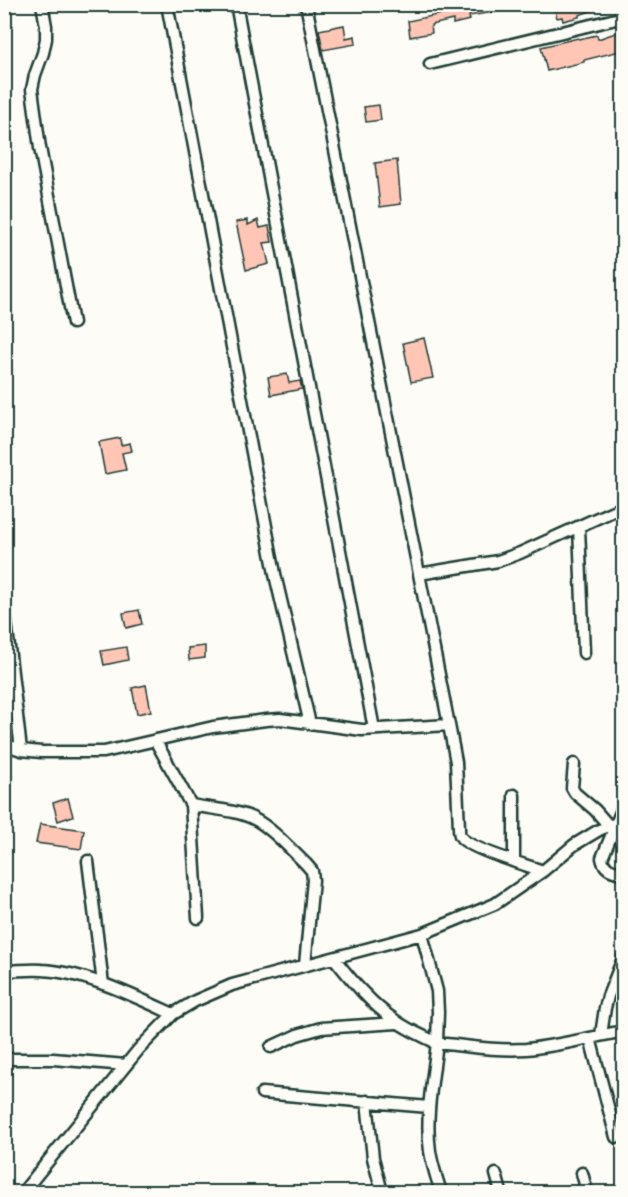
<svg xmlns="http://www.w3.org/2000/svg" width="628" height="1197" font-family="'Gochi Hand',sans-serif">
<style>
.building{fill:#ffc5b5;stroke:#1f3d34;stroke-width:1.5}
.lines{fill:none;stroke-linecap:round;stroke-linejoin:round}
.street-casing{stroke:#1f3d34;stroke-width:15}
.street{stroke:#fdfcf7;stroke-width:10}
</style>
<rect width="100%" height="100%" fill="#fdfcf7"/>
<filter id="ink" filterUnits="userSpaceOnUse"><feTurbulence type="fractalNoise" baseFrequency=".0167" numOctaves="2"/><feDisplacementMap in="SourceGraphic" scale="12" xChannelSelector="R" yChannelSelector="G"/><feConvolveMatrix kernelMatrix="1 2 1 2 8 2 1 2 1" color-interpolation-filters="sRGB"/></filter>
<g filter="url(#ink)">
<path class="building" d="M441,4H499L501,11L469,16L470,20L453,24V20L431,25L432,33L410,37L408,21L442,14Z
M553,4H605V6L579,15V17L563,21L562,17L557,18Z
M344,25L346,38L355,36L356,44L323,50L319,30Z
M624,30V50L584,60V62L547,71L541,47L578,38L579,39L597,35L598,39Z
M379,105L381,120L366,122L364,107Z
M397,160L401,204L380,207L375,163Z
M248,220V225L258,220L260,228L269,226L272,242L264,243L269,264L246,270L236,222Z
M424,338L433,378L411,382L403,343Z
M287,374L289,383L300,381L302,389L271,395L268,377Z
M120,438L121,445L130,443L132,451L122,453L126,470L105,474L99,442Z
M139,610L142,624L126,628L123,613Z
M205,646V658L189,660L188,648Z
M126,647L128,660L104,665L101,651Z
M146,685L151,711L137,714L132,688Z
M68,798L73,816L58,821L53,803Z
M40,824L84,830L81,849L36,843Z"/>
<g class="lines">
<g class="street-casing">
<path id="street" d="M42,4L46,26V39L43,53L35,75L32,89L40,148L73,323
M167,4L276,579L310,724
M236,4C281,246 329,487 374,729
M306,4L449,725
M430,64L624,17
M579,527L584,653
M419,574L498,561L520,553L624,506
M4,604L21,750
M155,740L191,805C211,809 239,810 256,820C274,830 291,850 306,864L312,871L313,880L305,965
M4,744L21,750L41,752H104L213,727L266,720L280,719L362,730L449,725L456,762L459,828C459,831 459,835 461,837C467,848 529,866 543,871
M574,764L572,788L575,793L595,810L609,826
M191,805L198,918
M624,805L602,858C604,870 613,871 624,874
M88,861L103,984
M514,861V795
M422,934L437,991L438,1012L437,1043C467,1046 496,1051 526,1049C559,1046 591,1037 624,1031
M334,958C352,981 371,1004 396,1021C408,1030 423,1036 437,1043C433,1078 425,1116 430,1151C432,1165 437,1179 441,1192
M4,971C17,971 29,969 42,970C85,972 134,996 173,1014
M601,1035L605,1008L608,996L624,956
M590,1038L616,1137
M271,1047L297,1035L321,1028L397,1023
M4,1059H53L126,1065
M262,1093L429,1107
M367,1101L373,1158L382,1192
M582,1173L587,1192
M496,1174L501,1192
M23,1192L139,1049L173,1014L195,1001L232,985L422,934L495,904L543,871L574,845L599,830L616,823L624,822"/>
</g>
<use href="#street" class="street"/>
</g>
</g>
<rect width="628" height="1197" fill="none" stroke="#fdfcf7" stroke-width="24"/>
<rect x="12" y="12" width="604" height="1173" fill="none" stroke="#1f3d34" stroke-width="2" filter="url(#ink)"/>
</svg>
